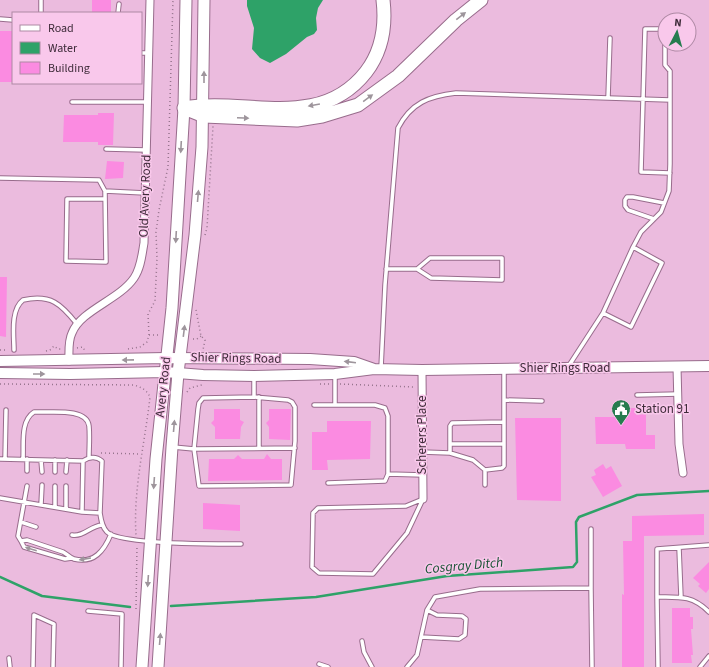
<svg xmlns="http://www.w3.org/2000/svg" width="709" height="667" font-family="'Source Sans 3',sans-serif">
<style>
.water{fill:#2ea268}
.lines{fill:none;stroke-linecap:round;stroke-linejoin:round}
.stream{stroke:#2ea268;stroke-width:2.5}
.building{fill:#fb8be1}
.service-casing{stroke:#986c8c;stroke-width:5.5}
.minor-casing{stroke:#986c8c;stroke-width:9}
.secondary-casing{stroke:#986c8c;stroke-width:12}
.primary-casing{stroke:#986c8c;stroke-width:13}
.motorway-casing{stroke:#986c8c;stroke-width:15}
.path{stroke:#96748d;stroke-width:1.5;stroke-dasharray:1 3;stroke-linecap:butt}
.service{stroke:#fff;stroke-width:3.5}
.minor{stroke:#fff;stroke-width:7}
.secondary{stroke:#fff;stroke-width:10}
.primary{stroke:#fff;stroke-width:11}
.motorway{stroke:#fff;stroke-width:13}
.oneway{fill:#9e959c}
.labels{text-anchor:middle;dominant-baseline:central;stroke-width:3;stroke-linejoin:round;paint-order:stroke}
.street-label{font-size:13px;fill:#3e2b39;stroke:#f9c8eb}
.poi-label{font-size:13px;fill:#3e2b39;stroke:#f9c8eb;text-anchor:start}
.water-label{font-size:14px;font-style:italic;fill:#175233;stroke:#f9c8eb}
</style>
<rect width="100%" height="100%" fill="#ebbbde"/>
<path class="water" d="M247,0H323L318,8L316,18L317,30L314,34L307,37L286,54L270,63L260,58L252,49L254,28L247,6Z"/>
<g class="lines">
<path class="stream" d="M0,577L42,596L130,607
M171,606L316,597L447,576L573,567L577,562L576,522L579,517L637,495L709,491"/>
</g>
<path class="building" d="M92,0H111V13H92Z
M0,31H13V82H0Z
M98,113H114L113,145H98V142H63L64,115H98Z
M107,161L124,162L123,178L105,179Z
M0,277H7L6,337L0,336Z
M629,408H636V415L646,414V435H655V449H626L625,444H596L595,417H625L626,415L629,414Z
M214,409H240V420L244,422L241,427L240,439H215V427L211,423L214,420Z
M269,409H291L290,440L269,439V427L266,423L269,420Z
M515,418H561V501L517,500Z
M327,421H371L370,459L327,460L328,470H312V432H327Z
M267,454L271,459H282V480L208,481L209,459H234L238,455L242,459H264Z
M603,464L606,469L611,466L622,486L603,497L591,477L596,475L594,470Z
M203,503L240,505V531L203,529Z
M704,514V535L644,536V667H622V594L624,595L623,541H632V516Z
M709,562V589L706,593L698,586L700,584L693,578Z
M672,608H690V617H693V629H691L693,655H691L692,663H672Z"/>
<g class="lines">
<g class="service-casing">
<path id="service" d="M41,13V0
M118,13L119,4
M0,19L13,20
M141,53H149
M608,98L610,38
M72,102H148
M106,149L146,150
M0,178L99,180L105,191L145,193
M105,199H67L66,261L106,262L105,191
M654,219L628,210L625,206V200L627,197H633L664,203
M386,269H417L431,278L502,280V258H430L417,269
M603,313L631,327L662,263L633,247
M14,350C14,336 10,310 23,300C51,294 61,304 77,324
M568,367L603,313L633,247L641,232L661,212L669,191L670,164V71L665,65V29H645L641,172L670,173
M381,368L385,285L398,128C411,103 429,96 456,93L670,100
M504,369V422
M637,395L678,394
M254,397L288,400L292,402L295,407V441L291,485L199,486L194,449L295,448
M504,400L542,401
M314,405H375L385,408L388,416V474L385,481L328,483
M335,405V375
M450,444H504
M173,447L194,449L198,409L199,403L203,398L254,397V378
M259,447V397
M422,452L450,453V426L452,423L504,422V466L502,468L485,470V485
M450,453L473,460L485,470
M0,459L83,461L82,512L0,498
M5,459L6,410
M23,459C24,444 20,421 34,412C49,413 87,407 89,426C90,436 89,448 89,458
M27,459V471
M41,460L42,472
M55,460V472
M66,472L67,460
M388,474L423,475
M27,486L18,536L21,541L27,540C39,544 51,548 63,552C67,554 70,558 74,559C94,564 104,551 111,534
M423,499L407,533L373,574L319,573L312,567L313,513L318,508L406,506Z
M41,505L42,485
M55,507V486
M66,509V486
M82,512L100,513L102,461C96,456 89,457 83,461
M100,513C101,520 102,527 107,532C121,545 218,544 241,544
M21,522L36,527
M72,535C84,537 90,526 102,525
M21,541L24,547L65,559L72,558
M709,545L657,549V597C679,597 692,595 709,612
M679,548L681,597
M591,588L592,667
M657,597L658,667
M88,611L122,614L121,667
M421,637L459,639L465,635L466,619L462,616L437,615L427,610
M362,641L364,652L372,667
M9,658L10,667
M319,664L328,667
M33,667L34,615L54,624L53,667
M407,667L417,655L427,610L435,597L480,589L591,588V529
M700,667L709,656"/>
</g>
<g class="minor-casing">
<path id="minor" d="M69,361C69,352 68,341 72,333C81,310 119,300 134,278C141,268 142,254 144,243L150,0
M677,367L679,444L683,473
M422,370L423,499"/>
</g>
<g class="secondary-casing">
<path id="secondary" d="M0,361L166,358L310,359L354,362L374,369
M0,373L70,374L165,372L203,375L254,376L335,374L374,369L422,370L709,366"/>
</g>
<g class="primary-casing">
<path id="primary" d="M142,667L156,459L172,308L184,108L186,0
M158,667L172,447L178,373L195,235L202,147L204,0"/>
</g>
<g class="motorway-casing">
<path id="motorway" d="M184,108L204,116L297,120L322,116L358,105L398,76L456,20L481,0
M184,108C246,97 319,132 366,72C382,51 386,25 383,0"/>
</g>
<path class="path" d="M205,235L207,228L213,126
M196,310L201,336L205,340L203,350
M149,335H159
M193,339H197L201,336
M77,348L83,347L85,351
M128,349L140,347L147,342L149,335L148,314L155,301L157,258L156,232L159,210L168,167L173,0
M0,350H8
M46,351L50,350L54,346L58,349H61
M0,384L134,385C141,387 147,390 150,397C145,443 133,489 136,535
M320,384H330
M340,384L414,387
M187,392L190,388L202,385
M101,453L141,454
M136,609L137,545"/>
<use href="#service" class="service"/>
<use href="#minor" class="minor"/>
<use href="#secondary" class="secondary"/>
<use href="#primary" class="primary"/>
<use href="#motorway" class="motorway"/>
</g>
<defs><path id="oneway-solid" d="M-6-.8H1V-3.2L6.5 0L1 3.2V.8H-6Z"/></defs>
<g class="oneway">
<use href="#oneway-solid" transform="translate(461 16) rotate(-38)"/>
<use href="#oneway-solid" transform="translate(204 77) rotate(-90)"/>
<use href="#oneway-solid" transform="translate(368 98) rotate(-36)"/>
<use href="#oneway-solid" transform="translate(314 105) rotate(170)"/>
<use href="#oneway-solid" transform="translate(243 118) rotate(2)"/>
<use href="#oneway-solid" transform="translate(181 147) rotate(93)"/>
<use href="#oneway-solid" transform="translate(198 196) rotate(-85)"/>
<use href="#oneway-solid" transform="translate(176 237) rotate(93)"/>
<use href="#oneway-solid" transform="translate(184 331) rotate(-83)"/>
<use href="#oneway-solid" transform="translate(128 360) rotate(179)"/>
<use href="#oneway-solid" transform="translate(350 362) rotate(-173)"/>
<use href="#oneway-solid" transform="translate(39 374)"/>
<use href="#oneway-solid" transform="translate(174 426) rotate(-85)"/>
<use href="#oneway-solid" transform="translate(154 483) rotate(94)"/>
<use href="#oneway-solid" transform="translate(31 549) rotate(-163)"/>
<use href="#oneway-solid" transform="translate(85 559) rotate(171)"/>
<use href="#oneway-solid" transform="translate(148 581) rotate(94)"/>
<use href="#oneway-solid" transform="translate(160 639) rotate(-85)"/>
</g>
<defs>
<g id="civic-pin" transform="scale(1)"><path d="M0 17L-7.5 6A9.5 9.5 0 1 1 7.5 6Z" fill="#267c4f" stroke="#f9c8eb"/><path d="M-.6-6.5H3V-4.5H.6V-3L4-1V1h2V6H-6V1h2V-1L-.6-3ZM-1.2 2.5V6h2.4V2.5Z" fill="#fff"/></g>
</defs>
<g fill-rule="evenodd">
<use href="#civic-pin" x="621" y="409"/>
</g>
<g class="labels">
<g class="street-label">
<text transform="translate(145 196) rotate(-88)">Old Avery Road</text>
<text transform="translate(236 358) rotate(1)">Shier Rings Road</text>
<text x="565" y="368">Shier Rings Road</text>
<text transform="translate(163 387) rotate(-84)">Avery Road</text>
<text transform="translate(422 435) rotate(-90)">Scherers Place</text>
</g>
<g class="poi-label">
<text x="635" y="409">Station 91</text>
</g>
<g class="water-label">
<text transform="translate(464 566) rotate(-5)">Cosgray Ditch</text>
</g>
</g>
<rect x="12" y="12" width="130" height="72" fill="#f9c8eb" stroke="#ae89a4"/>
<rect x="20" y="25" width="20" height="6" fill="#ffffff" stroke="#ae89a4"/>
<text x="48" y="32" font-size="12" fill="#3e2b39">Road</text>
<rect x="20" y="42" width="20" height="12" fill="#2ea268" stroke="#ae89a4"/>
<text x="48" y="52" font-size="12" fill="#3e2b39">Water</text>
<rect x="20" y="62" width="20" height="12" fill="#fb8be1" stroke="#ae89a4"/>
<text x="48" y="72" font-size="12" fill="#3e2b39">Building</text>
<g transform="translate(677 32) rotate(6)"><circle r="19" fill="#f9c8eb" stroke="#ae89a4"/>
<path d="M0-3L7 15L0 10L-7 15Z" fill="#267c4f"/>
<text y="-6" font-size="11" font-weight="bold" text-anchor="middle" fill="#3e2b39">N</text>
</g>
</svg>
